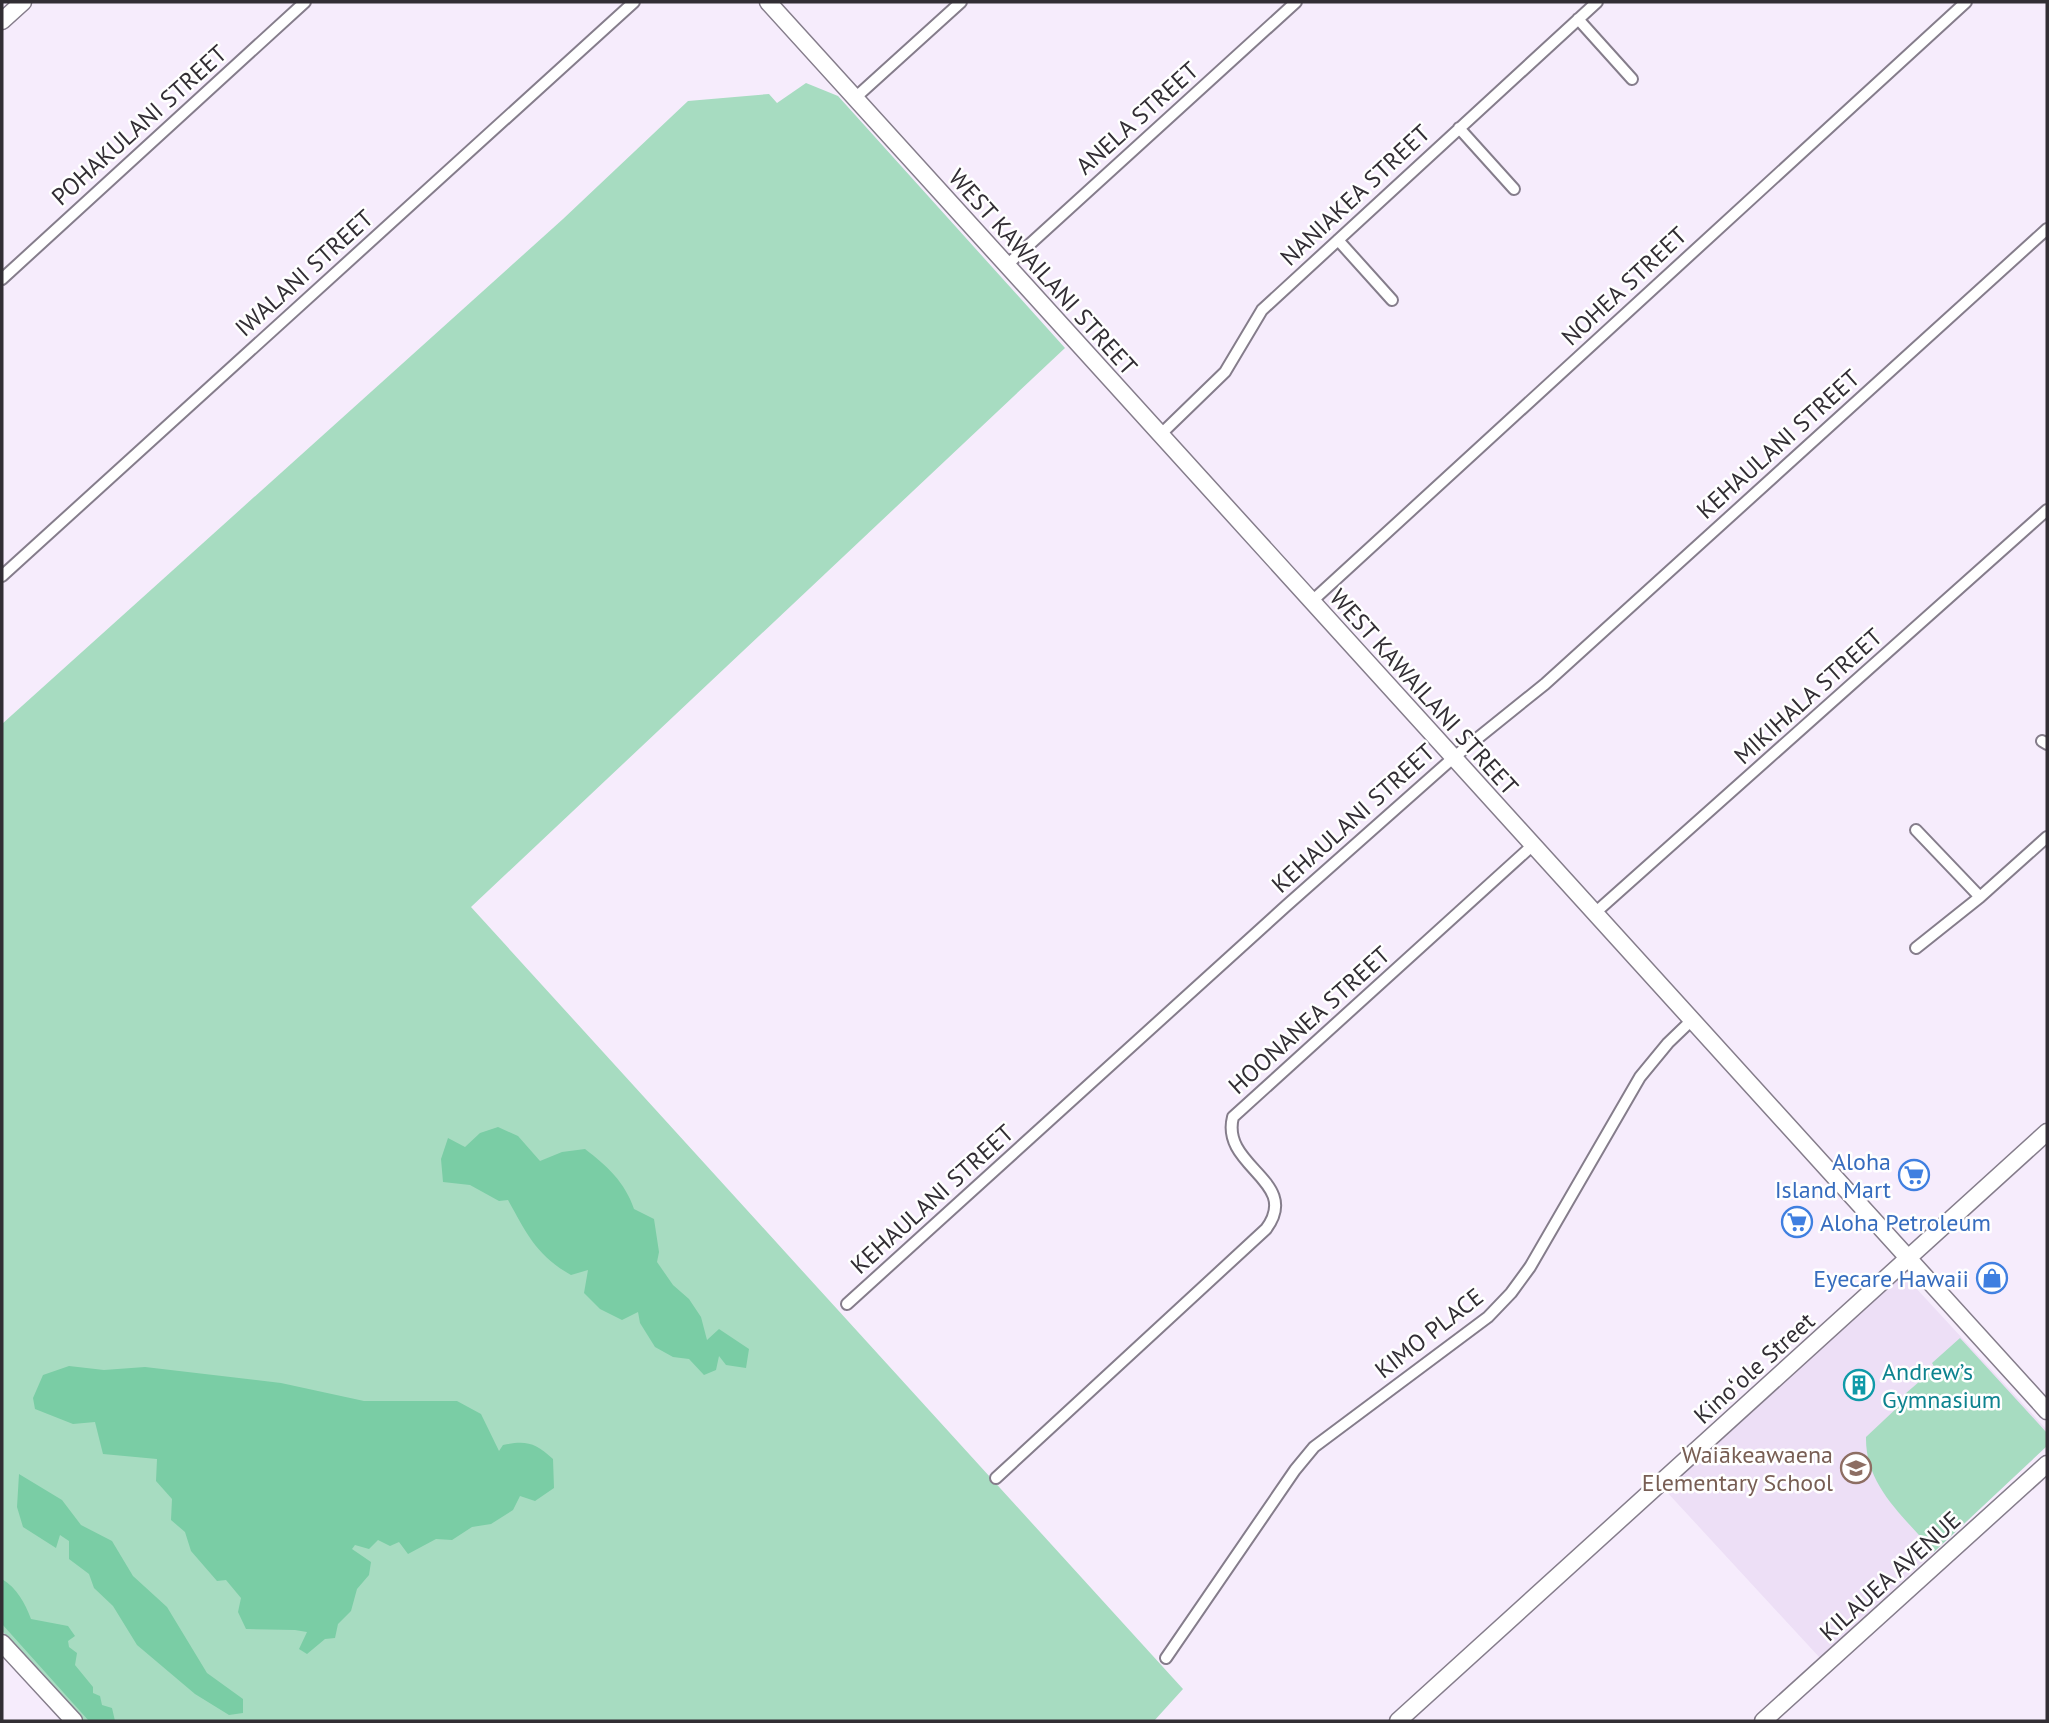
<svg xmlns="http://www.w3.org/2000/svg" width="2049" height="1723" font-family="'PT Sans',sans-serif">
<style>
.built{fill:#eddff6}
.green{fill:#a7dcc1}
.forest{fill:#7acda5}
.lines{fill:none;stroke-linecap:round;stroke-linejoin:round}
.street-casing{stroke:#857d8b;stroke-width:14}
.secondary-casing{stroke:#857d8b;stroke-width:19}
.street{stroke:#fff;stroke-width:10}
.secondary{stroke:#fff;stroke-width:16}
.labels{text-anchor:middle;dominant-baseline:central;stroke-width:5;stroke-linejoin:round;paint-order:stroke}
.street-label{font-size:24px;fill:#322e34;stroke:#fff}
.shop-label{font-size:24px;fill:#366cbe;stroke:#fff;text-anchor:end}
.culture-label{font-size:24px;fill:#0d838f;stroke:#fff;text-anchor:start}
.education-label{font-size:24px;fill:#785e54;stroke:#fff;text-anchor:end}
</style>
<rect width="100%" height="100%" fill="#f6ecfc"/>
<path class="built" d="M1903,1274L2047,1430V1446L1820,1658L1665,1490Z"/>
<path class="green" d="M806,83L838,96L1065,348L471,907L1183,1689L1154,1721H84L2,1631V724L563,219L688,101L769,94L777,103Z
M1960,1338L2047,1433V1446L1934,1552C1905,1517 1865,1487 1866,1437L1900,1405L1905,1394L1935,1368L1932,1363Z"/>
<path class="forest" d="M498,1127L518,1136L540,1161L562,1152L585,1149C607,1166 625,1182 634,1209L654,1219L659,1252L657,1262L673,1285L689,1299L701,1317L707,1340L719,1329L749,1349L746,1368L726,1365L719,1356L716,1370L704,1375L689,1359L673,1357L655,1347L640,1323L638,1312L622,1320L600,1309L584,1293L588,1270L571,1275C536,1255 527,1234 508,1200L499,1201L470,1185L443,1182L441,1159L448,1138L465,1147L480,1133Z
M69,1366L104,1370L145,1367L281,1383L364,1401H457L481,1414L499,1451L503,1445C527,1440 535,1443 553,1459L554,1488L535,1501L520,1496L513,1510L491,1524L472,1527L452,1540L436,1539L408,1554L399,1542L390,1546L378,1540L369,1549L355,1545L352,1549L371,1562L369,1575L357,1589L351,1611L338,1624L335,1638L325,1639L307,1654L299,1649L307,1632L295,1630L246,1629L238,1612L241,1598L226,1580L217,1581L191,1551L185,1532L171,1520L172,1499L156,1481L157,1459L103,1454L95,1422L73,1424L35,1409L33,1398L43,1375Z
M19,1474L62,1500L81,1525L112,1541L133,1576L167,1607L207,1673L243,1699V1713L229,1715L195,1694L137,1645L113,1606L94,1588L89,1574L69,1559V1541L60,1535L56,1548L23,1527L17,1507Z
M2,1579C17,1588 25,1603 31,1619L68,1626L75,1636L68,1641L69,1647L77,1653L75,1665L93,1687V1693L100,1696L102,1705L112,1708L115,1721H89L2,1624Z"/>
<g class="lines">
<g class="street-casing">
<path id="street" d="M1578,19L1632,79
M855,98L961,2
M1459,128L1514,189
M1338,240L1392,300
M1007,265L1296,2
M2,279L305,2
M1160,435L1225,372L1262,310L1597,2
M2,576L634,2
M1311,602L1966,2
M2042,741L2047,744
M1916,830L1980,897
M1596,912L2047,510
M1916,948L1980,897L2047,837
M847,1304L1286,906L1453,758L1545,684L2047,229
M996,1478L1266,1229C1302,1181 1220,1167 1233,1117L1533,845
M1166,1658L1295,1470L1314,1447L1488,1317L1511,1293L1530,1267L1640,1077L1668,1043L1693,1019"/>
</g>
<g class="secondary-casing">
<path id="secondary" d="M768,2L2047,1411
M2,21L23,2
M2,1643L74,1721
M1398,1721L2047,1132
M1763,1721L2047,1464"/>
</g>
<use href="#street" class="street"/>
<use href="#secondary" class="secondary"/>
</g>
<defs>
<g id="supermarket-ring" transform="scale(1.575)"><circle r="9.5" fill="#fff" stroke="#3f7fe0" stroke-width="1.5"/><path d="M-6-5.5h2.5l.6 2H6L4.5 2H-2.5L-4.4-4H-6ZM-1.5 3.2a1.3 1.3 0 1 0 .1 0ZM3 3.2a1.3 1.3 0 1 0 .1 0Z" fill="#3f7fe0"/></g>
<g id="shop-ring" transform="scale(1.575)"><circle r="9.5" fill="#fff" stroke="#3f7fe0" stroke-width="1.5"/><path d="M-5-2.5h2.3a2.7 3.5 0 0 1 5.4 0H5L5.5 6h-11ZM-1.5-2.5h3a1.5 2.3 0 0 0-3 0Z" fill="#3f7fe0"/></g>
<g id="building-ring" transform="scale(1.575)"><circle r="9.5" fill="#fff" stroke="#0f9aa8" stroke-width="1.5"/><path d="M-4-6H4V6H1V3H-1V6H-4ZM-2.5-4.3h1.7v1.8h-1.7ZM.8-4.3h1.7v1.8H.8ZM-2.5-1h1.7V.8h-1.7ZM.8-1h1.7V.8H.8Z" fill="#0f9aa8"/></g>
<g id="school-ring" transform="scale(1.575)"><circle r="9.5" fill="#fff" stroke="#8d6e63" stroke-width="1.5"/><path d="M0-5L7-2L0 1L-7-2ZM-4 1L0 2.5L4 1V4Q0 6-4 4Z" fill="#8d6e63"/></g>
</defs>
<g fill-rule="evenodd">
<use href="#supermarket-ring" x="1914" y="1175"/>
<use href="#supermarket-ring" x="1797" y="1222"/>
<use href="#shop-ring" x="1992" y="1278"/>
<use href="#building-ring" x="1859" y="1385"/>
<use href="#school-ring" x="1856" y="1468"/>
</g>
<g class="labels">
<g class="street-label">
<text transform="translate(1137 118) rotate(-42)">ANELA STREET</text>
<text transform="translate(139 125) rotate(-42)">POHAKULANI STREET</text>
<text transform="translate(1355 195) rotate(-43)">NANIAKEA STREET</text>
<text transform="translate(1043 272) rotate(48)">WEST KAWAILANI STREET</text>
<text transform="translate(304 273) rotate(-42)">IWALANI STREET</text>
<text transform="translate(1624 286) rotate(-43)">NOHEA STREET</text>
<text transform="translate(1778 444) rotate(-42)">KEHAULANI STREET</text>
<text transform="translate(1424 692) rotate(48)">WEST KAWAILANI STREET</text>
<text transform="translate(1808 696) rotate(-42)">MIKIHALA STREET</text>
<text transform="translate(1353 818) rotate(-42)">KEHAULANI STREET</text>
<text transform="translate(1309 1020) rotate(-42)">HOONANEA STREET</text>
<text transform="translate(932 1199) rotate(-42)">KEHAULANI STREET</text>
<text transform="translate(1429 1333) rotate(-38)">KIMO PLACE</text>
<text transform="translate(1754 1368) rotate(-42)">Kinoʻole Street</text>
<text transform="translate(1890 1576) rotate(-42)">KILAUEA AVENUE</text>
</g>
<g class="shop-label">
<text x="1891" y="1161">Aloha<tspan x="1891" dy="28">Island Mart</tspan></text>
<text x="1820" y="1222" text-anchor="start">Aloha Petroleum</text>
<text x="1969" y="1278">Eyecare Hawaii</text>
</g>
<g class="culture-label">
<text x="1882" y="1371">Andrew’s<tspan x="1882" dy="28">Gymnasium</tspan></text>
</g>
<g class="education-label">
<text x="1833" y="1454">Waiākeawaena<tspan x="1833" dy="28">Elementary School</tspan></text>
</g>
</g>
<rect width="2049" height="1723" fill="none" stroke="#322e34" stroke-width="7"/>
</svg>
